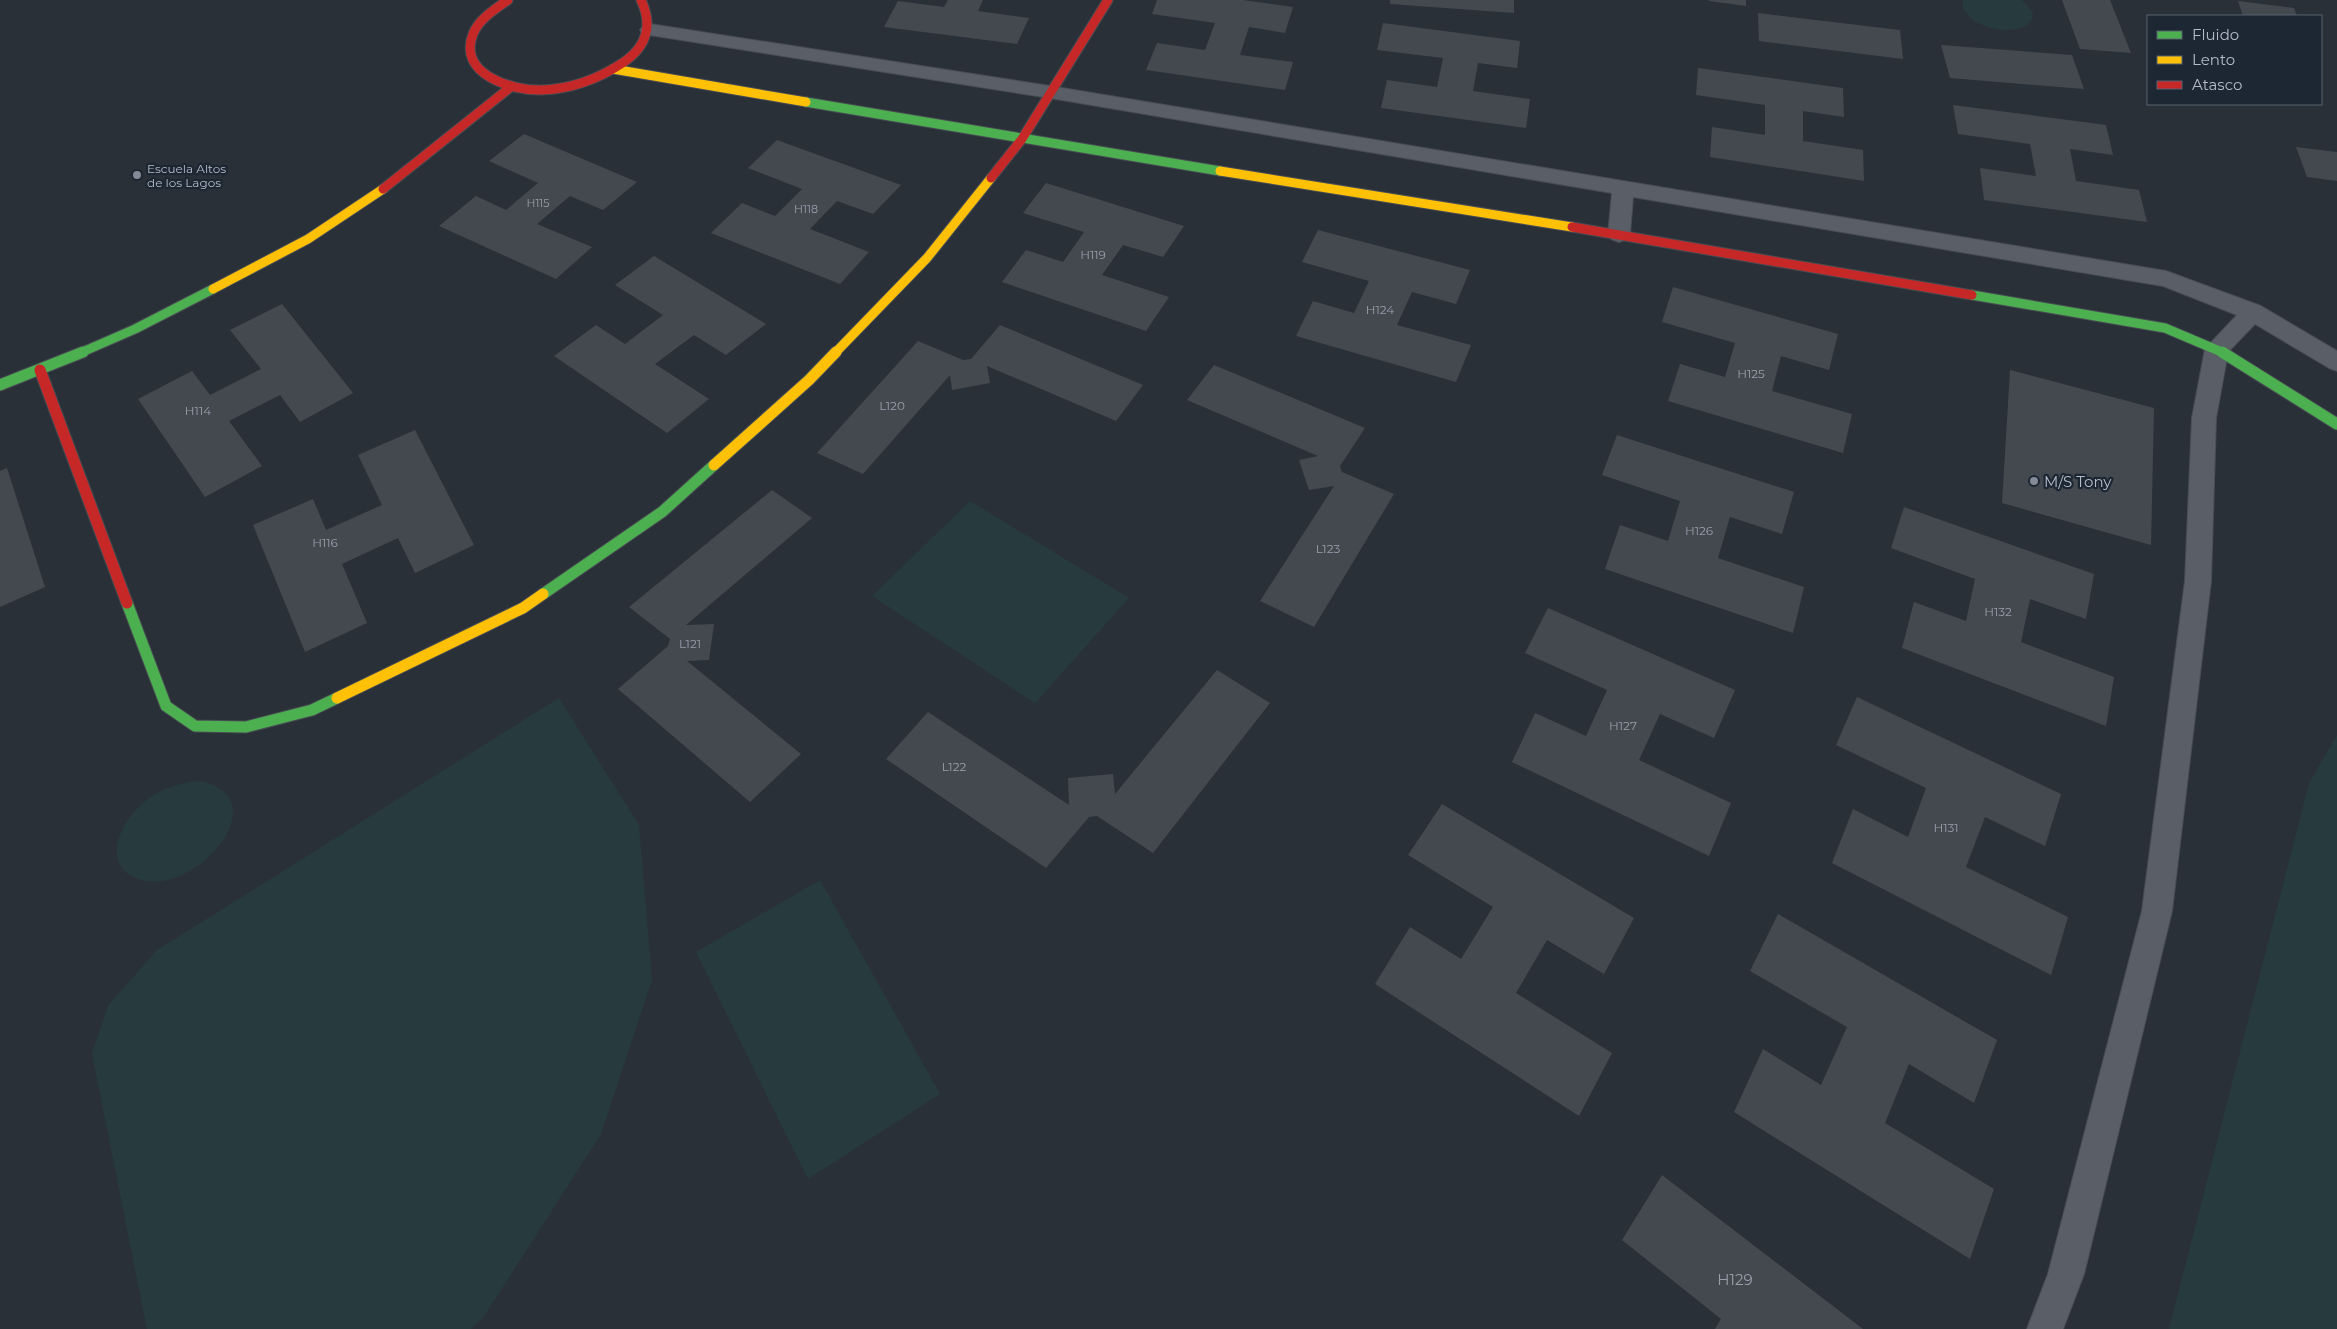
<svg xmlns="http://www.w3.org/2000/svg" width="2337" height="1329" font-family="Montserrat,sans-serif">
<style>
.green{fill:#273a3e}
.building{fill:#444950}
.lines{fill:none;stroke-linecap:round;stroke-linejoin:round}
.street-casing{stroke:#484c53;stroke-width:2}
.fast-far1-casing{stroke:#484c53;stroke-width:11}
.fast-casing{stroke:#484c53;stroke-width:13}
.slow-far1-casing{stroke:#484c53;stroke-width:11}
.slow-casing{stroke:#484c53;stroke-width:13}
.jam-far1-casing{stroke:#484c53;stroke-width:11}
.jam-casing{stroke:#484c53;stroke-width:13}
.street{fill:#5a5e66;fill-rule:evenodd}
.fast-far1{stroke:#4caf50;stroke-width:9}
.fast{stroke:#4caf50;stroke-width:11}
.slow-far1{stroke:#ffc107;stroke-width:9}
.slow{stroke:#ffc107;stroke-width:11}
.jam-far1{stroke:#c62828;stroke-width:9}
.jam{stroke:#c62828;stroke-width:11}
.poi-dot{fill:#848b96;stroke:#1d2633;stroke-width:2}
.labels{text-anchor:middle;dominant-baseline:central;stroke-width:4.5;stroke-linejoin:round;paint-order:stroke}
.far-number-label{font-size:11px;fill:#989fab}
.far-poi-label{font-size:12px;fill:#b4bcc9;stroke:#1d2633;text-anchor:start}
.number-label{font-size:12px;fill:#989fab}
.poi-label{font-size:15px;fill:#b4bcc9;stroke:#1d2633;text-anchor:start}
.near-number-label{font-size:15px;fill:#989fab}
</style>
<rect width="100%" height="100%" fill="#2a3038"/>
<path class="green" d="M1963,0H2022L2033,13C2032,44 1957,28 1963,0Z
M970,501L1129,598L1035,703L872,596Z
M559,698L639,825L652,980L601,1134L483,1318L471,1329H147L92,1053L109,1004L157,950Z
M2337,735V1329H2169L2309,783Z
M198,781C280,794 200,895 142,880C99,869 119,823 143,803C159,789 178,783 198,781Z
M820,880L940,1094L808,1179L696,952Z"/>
<path class="building" d="M948,0H983L978,11L1029,18L1017,44L884,27L898,1L944,7Z
M1157,0H1243L1293,7L1285,33L1249,27L1240,55L1293,62L1285,90L1146,70L1157,43L1205,50L1215,23L1152,14Z
M1390,0H1514V13L1390,4Z
M1709,0H1746V6L1709,1Z
M2062,0H2110L2131,53L2080,49Z
M2238,1L2294,8L2297,16H2243Z
M1758,13L1900,30L1903,59L1759,41Z
M1383,23L1520,41L1517,68L1478,63L1473,91L1530,99L1526,128L1381,108L1387,80L1437,87L1443,58L1377,50Z
M1941,45L2072,55L2084,89L1950,78Z
M1698,68L1843,88L1844,117L1803,111V141L1863,150L1864,181L1710,157L1712,127L1765,135V105L1696,95Z
M1953,105L2106,125L2113,155L2070,149L2076,181L2139,190L2147,222L1984,200L1980,168L2036,176L2030,144L1958,134Z
M524,134L637,182L603,210L570,196L537,224L592,247L556,279L439,226L476,196L506,210L538,183L489,161Z
M777,140L901,185L873,214L837,201L810,229L869,252L840,284L711,233L742,203L775,216L802,189L748,168Z
M2296,147L2337,152V181L2307,177Z
M1046,183L1184,226L1163,257L1123,245L1102,275L1169,297L1146,331L1002,282L1026,250L1063,262L1084,232L1023,213Z
M1318,230L1470,270L1456,304L1412,292L1397,325L1471,345L1456,382L1296,336L1313,301L1354,313L1369,281L1302,262Z
M654,256L766,324L726,355L694,335L655,364L709,399L667,433L554,356L596,325L625,344L663,315L615,285Z
M1673,287L1838,334L1829,370L1781,356L1772,391L1852,414L1843,453L1668,401L1680,364L1725,377L1735,343L1662,322Z
M282,304L353,393L300,422L280,395L229,421L262,466L205,497L138,399L192,371L210,395L261,369L230,330Z
M1000,325L1143,385L1116,421L987,366L990,383L952,390L950,375L863,474L817,453L918,341L963,360L971,359Z
M1214,365L1365,428L1340,466L1342,472L1394,494L1314,627L1260,601L1334,486L1309,490L1299,460L1318,456L1187,400Z
M2010,370L2154,408L2151,545L2002,503Z
M415,430L474,545L415,573L398,538L342,564L367,623L305,652L253,525L313,499L326,530L382,505L358,455Z
M1617,435L1794,492L1782,534L1730,517L1718,558L1804,587L1793,633L1605,569L1620,525L1668,541L1680,501L1602,475Z
M7,468L45,587L0,607V471Z
M772,490L812,518L686,625L714,624L709,660L687,661L801,754L750,802L618,689L668,646L670,639L629,607Z
M1904,507L2094,574L2086,619L2030,599L2021,642L2114,677L2106,726L1902,648L1914,602L1966,621L1975,579L1891,548Z
M1548,608L1735,690L1714,738L1660,714L1639,760L1731,803L1709,856L1512,762L1535,713L1586,736L1607,690L1525,653Z
M1217,670L1270,703L1153,853L1097,816L1089,817L1046,868L886,759L928,712L1069,805L1068,778L1113,774L1115,794Z
M1857,697L2061,794L2045,846L1985,817L1966,867L2068,917L2051,975L1832,863L1853,809L1908,837L1926,788L1836,745Z
M1442,804L1634,918L1604,974L1547,940L1516,993L1612,1053L1579,1116L1375,984L1410,927L1461,959L1493,907L1408,855Z
M1778,914L1997,1040L1974,1103L1909,1064L1885,1123L1994,1189L1970,1259L1734,1112L1763,1049L1821,1085L1847,1027L1750,971Z
M1662,1175L1863,1329H1715L1721,1319L1622,1240Z"/>
<g class="lines">
<g class="street-casing">
<path id="street" d="M650,24L1050,86L2166,271L2261,306L2337,351V371L2329,368L2255,324L2228,352L2216,418L2211,581L2172,911L2084,1274L2063,1329H2027L2048,1274L2142,911L2185,581L2192,418L2205,349L2237,315L2163,286L1633,197L1630,234L1627,239L1619,242L1611,239L1608,234L1612,193L1050,98L643,34L640,30L643,26Z"/>
</g>
<g class="fast-far1-casing">
<path id="fast-far1" d="M806,102L1220,171
M1972,295L2165,328L2224,353
M80,353L135,329L213,289"/>
</g>
<g class="fast-casing">
<path id="fast" d="M2222,352L2337,424
M0,385L83,352
M543,594L662,512L714,465
M127,603L166,706L195,726L246,727L312,710L337,698"/>
</g>
<g class="slow-far1-casing">
<path id="slow-far1" d="M613,69L806,102
M1220,171L1572,227
M213,289L308,239L383,189
M835,353L927,258L991,178"/>
</g>
<g class="slow-casing">
<path id="slow" d="M714,465L809,380L836,352
M337,698L523,608L543,594"/>
</g>
<g class="jam-far1-casing">
<path id="jam-far1" d="M508,0C495,9 479,19 473,34C457,74 512,91 542,90C571,89 600,78 624,62C647,46 653,25 641,0
M991,178L1022,139L1108,0
M383,189L512,86
M1572,227L1972,295"/>
</g>
<g class="jam-casing">
<path id="jam" d="M40,370L127,603"/>
</g>
<use href="#street" class="street"/>
<use href="#fast-far1" class="fast-far1"/>
<use href="#fast" class="fast"/>
<use href="#slow-far1" class="slow-far1"/>
<use href="#slow" class="slow"/>
<use href="#jam-far1" class="jam-far1"/>
<use href="#jam" class="jam"/>
</g>
<g class="poi-dot">
<circle cx="137" cy="175" r="5"/>
<circle cx="2034" cy="481" r="5"/>
</g>
<g class="labels">
<g class="far-number-label">
<text x="538" y="203">H115</text>
<text x="806" y="209">H118</text>
</g>
<g class="far-poi-label">
<text x="147" y="168">Escuela Altos<tspan x="147" dy="14">de los Lagos</tspan></text>
</g>
<g class="number-label">
<text x="1093" y="254">H119</text>
<text x="1380" y="309">H124</text>
<text x="1751" y="373">H125</text>
<text x="892" y="405">L120</text>
<text x="198" y="410">H114</text>
<text x="1699" y="530">H126</text>
<text x="325" y="542">H116</text>
<text x="1328" y="548">L123</text>
<text x="1998" y="611">H132</text>
<text x="690" y="643">L121</text>
<text x="1623" y="725">H127</text>
<text x="954" y="766">L122</text>
<text x="1946" y="827">H131</text>
</g>
<g class="poi-label">
<text x="2044" y="481">M/S Tony</text>
</g>
<g class="near-number-label">
<text x="1735" y="1279">H129</text>
</g>
</g>
<rect x="2147" y="15" width="175" height="90" fill="#1d2633" stroke="#59626f"/>
<rect x="2157" y="31" width="25" height="8" fill="#4caf50" stroke="#59626f"/>
<text x="2192" y="40" font-size="15" fill="#b4bcc9">Fluido</text>
<rect x="2157" y="56" width="25" height="8" fill="#ffc107" stroke="#59626f"/>
<text x="2192" y="65" font-size="15" fill="#b4bcc9">Lento</text>
<rect x="2157" y="81" width="25" height="8" fill="#c62828" stroke="#59626f"/>
<text x="2192" y="90" font-size="15" fill="#b4bcc9">Atasco</text>
</svg>
